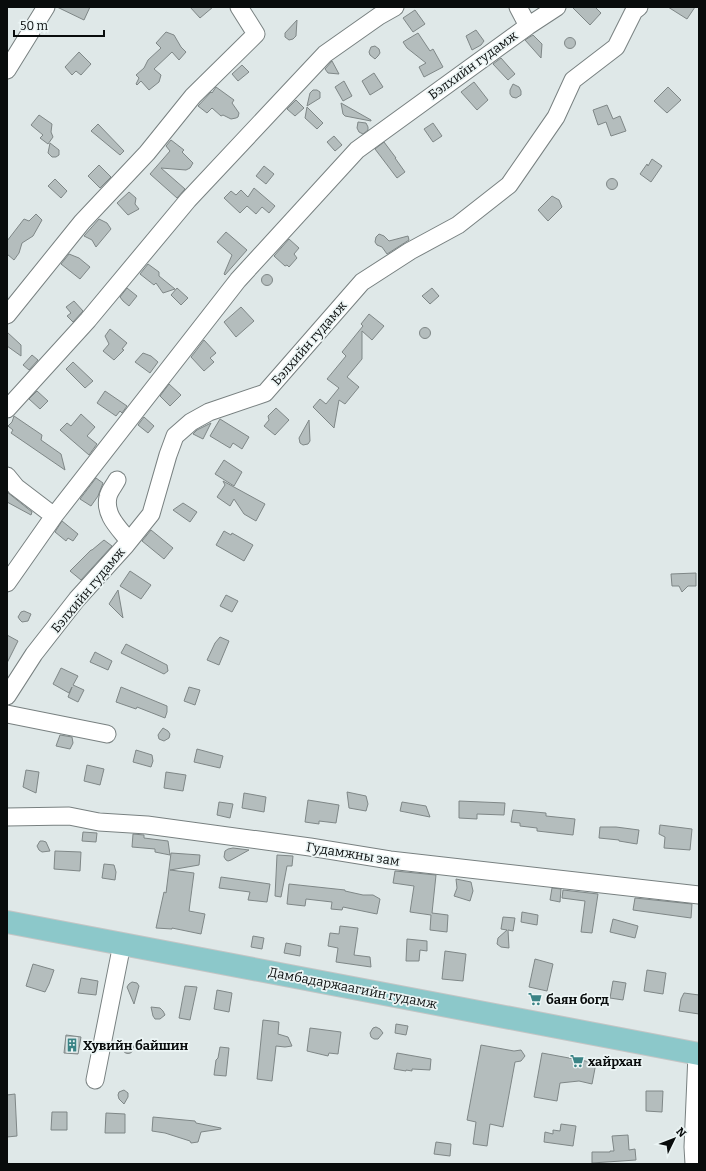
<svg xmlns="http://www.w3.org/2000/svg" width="706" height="1171" font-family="Bitter,serif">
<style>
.building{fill:#b4bdbd;stroke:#7f8787}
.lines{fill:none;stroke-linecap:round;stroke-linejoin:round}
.minor-casing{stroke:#788080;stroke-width:19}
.major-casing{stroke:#c4c5c5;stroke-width:24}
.minor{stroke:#fff;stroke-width:17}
.major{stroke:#8cc8ca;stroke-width:22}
.labels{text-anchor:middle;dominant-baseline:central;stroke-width:3.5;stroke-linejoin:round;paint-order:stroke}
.street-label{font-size:13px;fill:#090c0c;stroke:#ecf5f5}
.poi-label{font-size:13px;font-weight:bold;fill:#090c0c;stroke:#ecf5f5;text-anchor:start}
</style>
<rect width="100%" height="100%" fill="#dfe8e8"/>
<path class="building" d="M57,7H90L84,20Z
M190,7H213L200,18Z
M572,7H595L601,13L590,25Z
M668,7H695L687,19Z
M415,10L425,24L413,32L403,18Z
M297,20L296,36L293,39L289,40L285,37V33Z
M476,30L484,41L481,45L472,50L466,36Z
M166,32L174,35L181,47L186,52L179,60L172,52L154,69L161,75L159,82L149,90L141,81L137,85L136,84L139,78L136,75L144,68L148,60L161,48L156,43Z
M418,33L430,51L433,49L443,67L424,77L419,67L426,63L407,48L403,42Z
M533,35L542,44L541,58L525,40Z
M564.5 43a5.5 5.5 0 1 1 11 0a5.5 5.5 0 1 1-11 0Z
M375,46L379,49L380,53L378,56L375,59L370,55L369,52L371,47Z
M79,52L91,64L81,75L76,71L72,75L65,67Z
M501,58L515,74L508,80L493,64Z
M332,61L339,74L328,73L325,69Z
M242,65L249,72L238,81L232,74Z
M374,73L383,87L370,95L362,81Z
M344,81L352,96L343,101L335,87Z
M474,82L488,100L477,110L461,92Z
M513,84L519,87L521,91V95L516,98L512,97L510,94V90Z
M216,87L234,100L232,103L239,113L238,117L236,118L231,119L223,115L221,116L212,108L207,113L198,106L211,92L212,93Z
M668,87L681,100L667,113L654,101Z
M313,90H317L320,92V98L307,106L310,93Z
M296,100L304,108L295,116L287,109Z
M341,103L371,120V121L345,116L343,114Z
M607,105L613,119L620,116L626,131L611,136L606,122L598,125L593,110Z
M307,107L323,123L317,129L305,118Z
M39,115L52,124L51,132L53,137L48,144L40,138L43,135L31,125Z
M358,122L366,123L368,127V130L363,134L359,132L357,128Z
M433,123L442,136L433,142L424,129Z
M98,124L124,151L120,155L91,131Z
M334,136L342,145L335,151L327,142Z
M171,140L184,150L182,152L193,163L190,168L186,170L161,168L185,189L177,198L150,174L170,151L166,146Z
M384,142L396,158H395L405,172L397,178L375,149Z
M50,143L59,150V155L56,157H52L48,153Z
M652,159L662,166L651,182L640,174L647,164L648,166Z
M99,165L111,177L100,188L88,176Z
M264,166L274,174L266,184L256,176Z
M606.5 184a5.5 5.5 0 1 1 11 0a5.5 5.5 0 1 1-11 0Z
M55,179L67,191L61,198L48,186Z
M254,188L275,206L269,213L262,207L256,214L247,206L240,213L224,198L231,191L236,195L241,190L248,197Z
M129,192L136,198L135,204L139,209L128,215L117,203Z
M552,196L559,200L562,207L548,221L538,210Z
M36,214L42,220L33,236L22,243L19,253L14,260L7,254V241L24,219L29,221Z
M99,219L107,223L111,229L96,247L92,240L84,236Z
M226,232L247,250L225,275L224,274L232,255L217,242Z
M379,234L384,236L389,241L408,236L409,240L387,254L382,247L377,245L375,242L376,237Z
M289,239L299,248L294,254L297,258L289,267L287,265L285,266L274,256Z
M69,254L79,258L90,267L80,279L61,264Z
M148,264L159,272V276L175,289L163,293L156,283L154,285L140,274Z
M261.5 280a5.5 5.5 0 1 1 11 0a5.5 5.5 0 1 1-11 0Z
M127,288L137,296L129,306L123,301L120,297Z
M177,288L188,298L181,305L171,295Z
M432,288L439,296L430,304L422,296Z
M74,301L83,311L73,322L67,316L71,313L66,307Z
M241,307L254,321L236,337L224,322Z
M369,314L384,326L372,340L362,331V359L347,377L359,387L345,404L339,400L334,428L313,407L320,399L326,404L339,388L327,379L346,356L342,352L363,326L361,324Z
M419.5 333a5.5 5.5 0 1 1 11 0a5.5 5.5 0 1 1-11 0Z
M110,329L127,343L122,349L124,350L114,360L103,351L109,344L105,336Z
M7,332L21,345V356L7,346Z
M204,340L216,353L210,358L214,362L204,371L191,357L195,352Z
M143,353L151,356L158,362L150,373L135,362Z
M32,355L38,360L29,370L23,365Z
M73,362L93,381L85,388L66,369Z
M169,384L181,395L170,406L160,396Z
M37,391L48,401L40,409L29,399Z
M105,391L127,406L122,413L120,411L116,416L97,403Z
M276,408L289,420L275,435L264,426L269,420L268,416Z
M81,414L95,427L87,436L97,444L89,455L60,430L67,423L71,426Z
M14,416L42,435L41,440L61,454L65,470L11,433L13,430L8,426L12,422Z
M144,417L154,426L148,433L138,425Z
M220,419L249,437L242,449L233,443L230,448L210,436Z
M309,420L310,441L308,444L303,445L300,443L299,438Z
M211,423L203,439L193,434L197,430Z
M224,460L242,472L234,486L215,474Z
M96,478L103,483L98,496L91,506L80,499Z
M223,481L265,504L256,521L244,514L234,499L230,506L217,497L225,485Z
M7,492L32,512L31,515L7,502Z
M183,503L197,512L190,522L173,510Z
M62,521L78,534L73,541L68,538L66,541L55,532Z
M151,530L173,548L164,559L142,541Z
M224,531L231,535L232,533L253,545L244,561L216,545Z
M104,540L112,546L81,580L70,571L91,550H92Z
M130,571L151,585L141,599L120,586Z
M696,573V586H688L682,592L679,586H672L671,574Z
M118,590L123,618L109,604Z
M226,595L238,601L232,612L220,606Z
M24,611L31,614L28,621L22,622L20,620L18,617L21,612Z
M7,635L18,641L7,663Z
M220,637L229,641L219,665L207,660L215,643Z
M126,644L167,665L168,671L164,674L121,653Z
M95,652L112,661L108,670L90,662Z
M61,668L78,676L73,685L84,690L78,702L68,697L72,687L69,693L53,684Z
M121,687L167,706V712L165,718L137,707L136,709L116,702Z
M189,687L200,690L195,705L184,701Z
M163,728L168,731L170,734L169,738L164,741L159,739L158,735L160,732Z
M60,735L72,737L73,743L70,749L56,746Z
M197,749L223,756L220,768L194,762Z
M136,750L152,755L153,761L151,767L133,762Z
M87,765L104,769L100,785L84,781Z
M26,770L39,772L36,793L23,787Z
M166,772L186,775L183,791L164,788Z
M347,792L366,796L368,804L366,811L349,808Z
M244,793L266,797L264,812L242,808Z
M308,800L339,805L336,823L319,821V824L305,822Z
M459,801L505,803L504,815L477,814V819L459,818Z
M219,802L233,804L230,818L217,815Z
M402,802L426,806L430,817L400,811Z
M513,810L546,813V816L575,819L573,835L537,831V828L520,826V823L511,822Z
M660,825L692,829L690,850L664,848L665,837L659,834Z
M600,827H616L639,830L637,844L619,841V840L599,838Z
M83,832L97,833L96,842L82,841Z
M133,834L144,835V838L168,841L170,855L155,852V849L132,847Z
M40,841H43L46,842L50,851L42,852L39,850L37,846Z
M233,848L249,850L231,860L228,861L226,860L224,857L225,851L228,849Z
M55,851L81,852L80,871L54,869Z
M171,853L200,855L199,865L170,870L194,873L189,911L205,914L201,934L172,928V929L156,928L164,892L166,893Z
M277,855L293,856L292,866H287L281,897L275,896Z
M104,864L114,865L116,872L115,880L102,878Z
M395,871L436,875L432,913L448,915L447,932L430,930L431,915L410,912L414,886L393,883Z
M221,877L270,884L267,902L248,900L250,892L219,888Z
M456,879L471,882L473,891L470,901L454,896L457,888Z
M289,884L345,890V891L363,895H373L380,899L377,914L343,907L342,910L331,909L332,902L306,899L305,906L287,904Z
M552,888L561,889L560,902L550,900Z
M563,890L598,894L592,933L581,932L585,901L562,898Z
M635,898L692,904L691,918L633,910Z
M522,912L538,915L537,925L521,922Z
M503,917L515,918L513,931L508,930L509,948L501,947L497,944L498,938L507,930L501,929Z
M613,919L638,926L635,938L610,932Z
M340,926L358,928L354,955L370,957L371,967L336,962L338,948L328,946L330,933L339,934Z
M253,936L264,938L262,949L251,947Z
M407,939L427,941V951L420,950L419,961H406Z
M286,943L301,946L300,956L284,953Z
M445,951L466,954L463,981L442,979Z
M535,959L553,964L547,991L529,987Z
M33,964L54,970L49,984L45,992L26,986Z
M647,970L666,973L663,994L644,991Z
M81,978L98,981L96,995L78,993Z
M613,981L626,983L623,1000L610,998Z
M132,982L137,983L139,986L134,1004L127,987L129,984Z
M185,986L197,987L190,1020L179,1018Z
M217,990L232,993L229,1012L214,1009Z
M684,993L699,995V1014L679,1011L681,999Z
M151,1007L160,1008L163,1011L165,1015L160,1019H155L153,1016Z
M263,1020L279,1022L278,1034L288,1037L292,1046L285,1047L276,1046L272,1081L257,1079Z
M396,1024L408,1026L406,1035L395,1033Z
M376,1027L380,1029L383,1033L378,1039H374L371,1037L370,1033L373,1028Z
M310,1028L341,1032L338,1054L329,1053L328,1056L307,1051Z
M66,1035L81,1037L78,1054L64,1053Z
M122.5 1048a5.5 5.5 0 1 1 11 0a5.5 5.5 0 1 1-11 0Z
M481,1045L514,1051L521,1050L525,1056L521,1061L515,1062L503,1127L490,1124L487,1146L473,1144L476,1122L467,1120Z
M220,1047L229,1048L226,1076L214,1075L216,1060L218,1058Z
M397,1053L431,1059L430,1070L412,1069V1071L406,1070V1071L394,1069Z
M542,1053L596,1063L592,1084L579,1081L560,1083L557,1101L534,1097Z
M124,1090L128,1093V1097L124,1104L119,1099L118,1095L119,1092Z
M646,1091H663L662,1112L646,1111Z
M15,1094L17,1136L7,1137V1095Z
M52,1112H67V1130H51Z
M106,1113L125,1114V1133H105Z
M153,1117L195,1121L196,1123L221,1128V1129L201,1132L198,1142L191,1143L190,1141L165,1133L152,1131Z
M561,1124L576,1126L573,1146L544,1142L545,1132L553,1134V1130L560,1131Z
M628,1135L629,1150L635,1149L636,1160L592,1163V1152H610V1151H614L612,1136Z
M436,1142L451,1144L450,1156L434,1154Z"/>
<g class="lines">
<g class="minor-casing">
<path id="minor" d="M528,26L557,7
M7,70L46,7
M7,315L82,222L147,153L193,96L256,34L239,7
M7,409L88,320L188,200L325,54L379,16L395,7
M7,476L16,487L54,516
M117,480C114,486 109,491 108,497C104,515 119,528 129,541
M7,583L54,516L238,280L357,150L528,26L518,7
M7,696L34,654L77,599L126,545L151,514L168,455L175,436L191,422L209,412L265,393L362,282L410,251L458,225L509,185L556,117L573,80L616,47L634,11L639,7
M7,714L107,734
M7,817L69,816L99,822L147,825L310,847L390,860L699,895
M95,1080L122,944
M694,1164L693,1147L697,1054"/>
</g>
<g class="major-casing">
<path id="major" d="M7,922L699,1054"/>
</g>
<use href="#minor" class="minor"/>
<use href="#major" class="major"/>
</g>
<defs>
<g id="supermarket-bare" transform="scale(1.08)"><path d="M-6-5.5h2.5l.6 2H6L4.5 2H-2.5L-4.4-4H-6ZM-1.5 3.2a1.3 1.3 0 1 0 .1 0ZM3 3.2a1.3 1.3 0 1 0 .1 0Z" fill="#3a8385" stroke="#ecf5f5" stroke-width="2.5" paint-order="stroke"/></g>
<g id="building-bare" transform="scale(1.08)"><path d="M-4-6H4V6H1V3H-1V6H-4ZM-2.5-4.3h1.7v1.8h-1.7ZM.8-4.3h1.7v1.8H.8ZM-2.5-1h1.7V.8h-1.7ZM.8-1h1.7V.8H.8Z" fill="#3a8385" stroke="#ecf5f5" stroke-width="2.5" paint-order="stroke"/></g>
</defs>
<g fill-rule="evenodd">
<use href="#supermarket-bare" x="535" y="999"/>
<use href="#building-bare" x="72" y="1045"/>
<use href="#supermarket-bare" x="577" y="1061"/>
</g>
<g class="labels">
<g class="street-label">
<text transform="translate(473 65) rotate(-36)">Бэлхийн гудамж</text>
<text transform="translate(309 343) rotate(-49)">Бэлхийн гудамж</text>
<text transform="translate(88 590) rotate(-50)">Бэлхийн гудамж</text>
<text transform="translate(353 854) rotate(9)">Гудамжны зам</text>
<text transform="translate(353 988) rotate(11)">Дамбадаржаагийн гудамж</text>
</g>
<g class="poi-label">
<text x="546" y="999">баян богд</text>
<text x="83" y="1045">Хувийн байшин</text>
<text x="588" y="1061">хайрхан</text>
</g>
</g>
<rect width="706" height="1171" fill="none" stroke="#090c0c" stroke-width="16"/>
<g transform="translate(674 1139) rotate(47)" stroke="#ecf5f5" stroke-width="3" paint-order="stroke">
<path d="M0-3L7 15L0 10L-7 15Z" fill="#090c0c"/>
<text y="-6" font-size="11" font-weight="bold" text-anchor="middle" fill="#090c0c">N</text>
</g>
<path d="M14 30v6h90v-6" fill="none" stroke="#090c0c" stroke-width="2"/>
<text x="20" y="30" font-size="12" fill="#090c0c" stroke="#ecf5f5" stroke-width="3" paint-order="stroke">50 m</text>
</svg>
